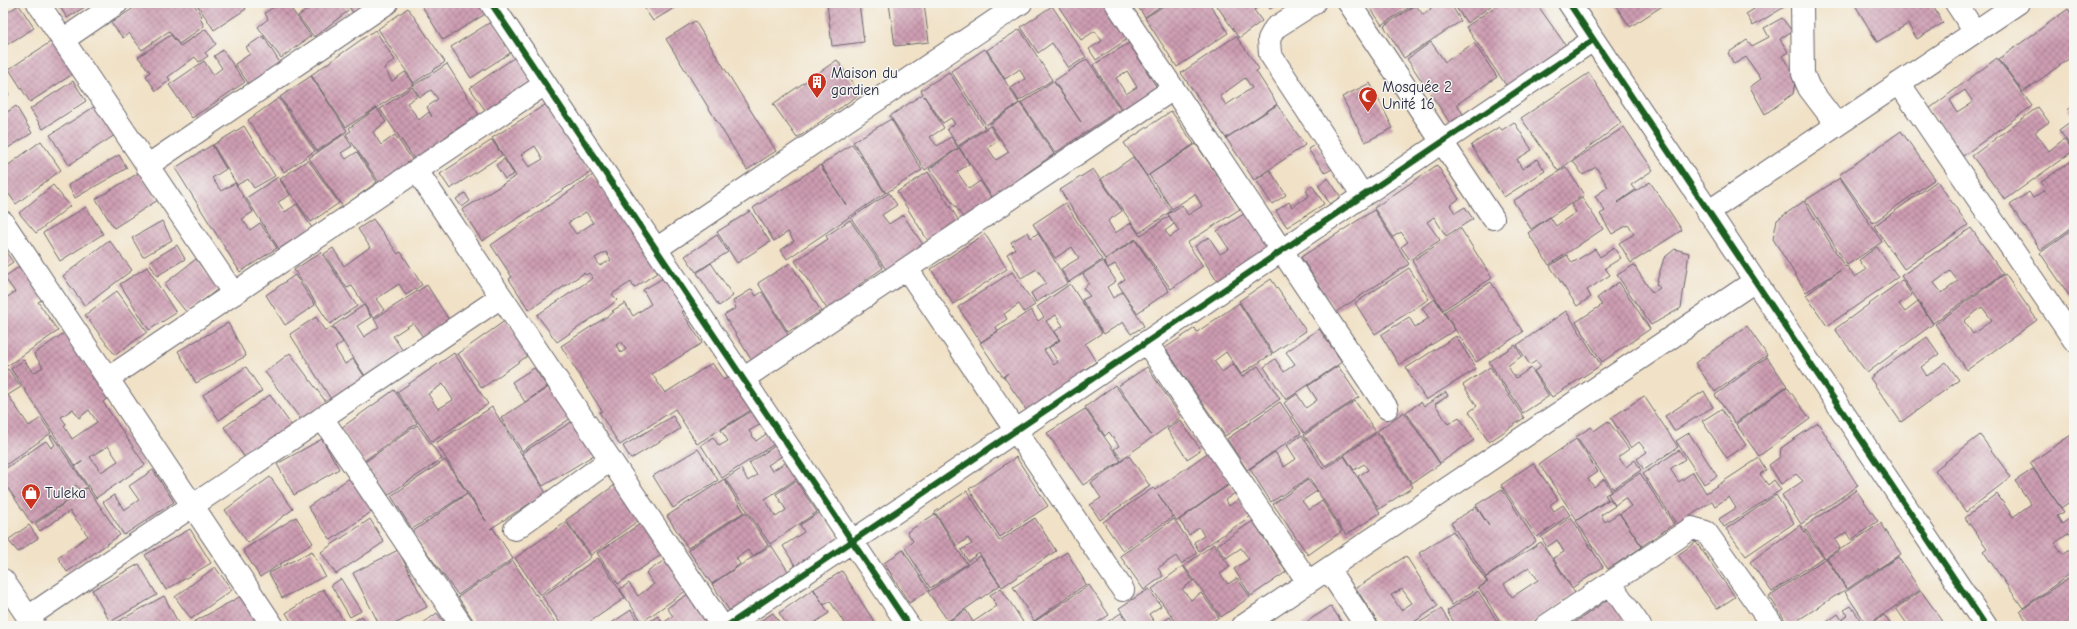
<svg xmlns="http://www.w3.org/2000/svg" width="2077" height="629" font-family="'Comic Neue',sans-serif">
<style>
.building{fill:url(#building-cross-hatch);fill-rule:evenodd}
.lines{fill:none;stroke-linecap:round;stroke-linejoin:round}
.minor-casing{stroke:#6a656c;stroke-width:24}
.minor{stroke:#fff;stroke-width:22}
.cycleway-casing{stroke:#f6f6f2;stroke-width:8}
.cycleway{stroke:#1b5e20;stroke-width:6}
.labels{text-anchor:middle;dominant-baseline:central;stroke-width:3;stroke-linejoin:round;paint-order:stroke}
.poi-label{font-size:15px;fill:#22223b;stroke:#f6f6f2;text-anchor:start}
</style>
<defs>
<pattern id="building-cross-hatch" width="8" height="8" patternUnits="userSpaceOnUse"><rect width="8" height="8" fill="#cd9cb1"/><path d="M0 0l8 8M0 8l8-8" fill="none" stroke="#a67f91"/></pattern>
</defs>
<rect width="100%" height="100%" fill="#f6f6f2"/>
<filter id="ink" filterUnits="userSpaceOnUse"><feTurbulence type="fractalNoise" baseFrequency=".025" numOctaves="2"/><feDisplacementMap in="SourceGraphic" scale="8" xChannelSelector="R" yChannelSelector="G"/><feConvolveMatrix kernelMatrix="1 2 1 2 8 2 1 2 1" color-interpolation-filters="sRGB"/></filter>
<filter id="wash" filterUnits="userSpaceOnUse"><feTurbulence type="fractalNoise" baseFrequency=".012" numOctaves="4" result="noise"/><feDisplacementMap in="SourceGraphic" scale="16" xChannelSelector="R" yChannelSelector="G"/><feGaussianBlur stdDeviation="0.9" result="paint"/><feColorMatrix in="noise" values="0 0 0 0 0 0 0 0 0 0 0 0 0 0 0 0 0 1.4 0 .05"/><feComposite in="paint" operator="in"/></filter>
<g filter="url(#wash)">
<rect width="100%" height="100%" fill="#f1e2c7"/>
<g id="blocks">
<path class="building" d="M58,3H91L67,18Z
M141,3H193L202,16L200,18L204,26L179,44L169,31L142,50L129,33L123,38L111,23Z
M196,3H228L230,6L235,3H242L246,9L214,30Z
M279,3H287L311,36L281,58L258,27L268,19L265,13Z
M308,3H342L348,11L314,37L298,16L311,7Z
M346,3H377L357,18Z
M428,3H481L487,13L443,40L422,6Z
M641,3H682L653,21Z
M827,3H859L864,42L832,46Z
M889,3H924L929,42L895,46Z
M1065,3H1105L1129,38L1096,60L1089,49L1102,41L1095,31L1081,40L1059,7Z
M1135,3H1165L1145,17Z
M1168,3H1209L1228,33L1177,67L1145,18Z
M1215,3H1264L1254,10L1262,21L1239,38Z
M1266,3H1280L1270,9Z
M1367,3H1416L1382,25Z
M1427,3H1450L1461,21L1404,58L1384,26L1416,5L1423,15L1431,9Z
M1453,3H1495L1467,23Z
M1500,3H1536L1567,47L1508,88L1466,27Z
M1614,3H1667L1630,27Z
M1751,3H1791L1753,26L1746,14L1754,9Z
M1854,3H1931L1943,23L1917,39L1908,24L1877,42Z
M19,5L34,28L3,47V15Z
M1052,6L1086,57L1069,68L1052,43L1038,53L1021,27Z
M408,8L445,62L414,83L378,29Z
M2068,9L2074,17V55L2023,92L1999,59Z
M1782,18L1792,31L1780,39L1788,52L1782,56L1796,77L1793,94L1765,114L1750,87L1761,79L1746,57L1734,64L1728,53L1747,40L1752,46L1769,37L1764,28Z
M494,20L513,51L471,78L451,47Z
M695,21L776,151L747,170L666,39Z
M206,29L216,44L205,53L208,56L199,62L195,57L168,77L170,80L156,91L146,76L150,72L138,57L171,35L180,46Z
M1020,29L1052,80L1019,101L1011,88L1025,79L1020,69L1005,79L987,50Z
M375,30L395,60L384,68L392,81L405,72L414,84L346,127L311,75Z
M263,36L282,66L251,87L235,64L250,54L246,47Z
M1236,36L1259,69L1256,71L1277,104L1226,138L1181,73ZM1245,78L1252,88L1226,105L1220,96Z
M58,37L79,70L30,102L9,69Z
M1431,42L1445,62L1474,43L1497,77L1457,104L1463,114L1450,123L1407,59Z
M1129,43L1159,91L1124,113L1093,65ZM1127,71L1137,87L1126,94L1116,78Z
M985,49L1019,103L986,125L951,71Z
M223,50L245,82L192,118L169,85L204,61L213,75L222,68L214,56Z
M518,55L535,80L487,113L470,88Z
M1997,58L2032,106L1963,156L1929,109ZM1965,90L1973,102L1957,112L1950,100Z
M1087,59L1120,109L1055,153L1021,103L1053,81L1081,122L1054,81Z
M837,60L860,94L797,138L773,104Z
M447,64L479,115L445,137L446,138L415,160L380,109L412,87L418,96L407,103L419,120L429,112L432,117L427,107L438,99L431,90L420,97L413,86Z
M949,72L985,128L958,146L947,129L955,124L951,118L943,123L924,96L944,128L930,137L937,146L951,137L958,148L925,170L890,116L923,94L921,90Z
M1589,73L1621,123L1558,171L1521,118Z
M311,76L347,131L317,151L280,97Z
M73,81L86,101L43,129L30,109Z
M1370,83L1393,128L1365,142L1342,97Z
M3,87L9,95L3,100Z
M279,98L315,151L284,172L248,120Z
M548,103L591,172L482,241L462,210L516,176L492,138ZM535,146L543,159L529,167L521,155Z
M1020,103L1054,154L1024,175L1026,178L994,200L959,147L990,126L999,140L988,148L996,160L1009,152L990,124Z
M97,105L115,135L69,165L50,135Z
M1277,105L1305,145L1254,180L1226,138Z
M2074,105V117L2068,110Z
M16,106L32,133L3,151V115Z
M2038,107L2049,122L2035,132L2049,151L2064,139L2073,151L2005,200L1972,156Z
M377,108L386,122L373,132L381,145L395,135L414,162L381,185L346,134L351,131L349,128Z
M1171,111L1194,144L1147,176L1124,143Z
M891,119L922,170L886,193L853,142Z
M2074,119V151L2059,130Z
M1514,122L1532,150L1517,159L1522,169L1537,159L1545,171L1504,197L1471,145L1499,127L1502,130Z
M244,126L275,176L254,188L248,179L237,185L213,145Z
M1624,127L1653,170L1631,185L1635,190L1617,203L1650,182L1682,230L1631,263L1619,243L1634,234L1628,225L1612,234L1600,214L1605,211L1595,196L1608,187L1596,167L1583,175L1573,161Z
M1901,131L1935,179L1873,223L1839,175Z
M344,134L352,146L341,153L346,159L357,152L377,182L343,207L309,158Z
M492,140L502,155L450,189L440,174Z
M41,141L61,170L16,204L3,186V169Z
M852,144L885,193L787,259L781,250L794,241L788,232L774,241L753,208L820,165L846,205L821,165Z
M1196,144L1240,209L1187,243L1203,266L1171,289L1135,239L1105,259L1060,190L1093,169L1122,211L1108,221L1115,233L1131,223L1140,236L1169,216L1174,224L1165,231L1170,237L1179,231L1168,214L1182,205L1188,215L1202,206L1195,194L1172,209L1149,175Z
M1316,144L1332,169L1325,173L1308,149Z
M212,145L226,169L212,178L221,191L235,183L253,212L242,219L250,230L260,223L277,248L240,272L175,168Z
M959,148L969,164L957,172L969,189L980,181L994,200L965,220L929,169Z
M119,155L127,168L75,198L68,185Z
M1133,157L1171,211L1139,233L1101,179Z
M504,159L514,174L505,179L496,165Z
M2074,159V226L2041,250L2010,205L2029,192L2033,198L2046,189L2041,182Z
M308,160L339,203L311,222L280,179Z
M1437,165L1459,199L1450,205L1455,213L1465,207L1473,219L1446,236L1434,217L1427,222L1440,240L1410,260L1401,247L1408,242L1401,232L1393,237L1374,208Z
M1566,167L1584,195L1531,229L1513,201Z
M1270,170L1286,195L1272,204L1256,180Z
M140,172L158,200L114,228L96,199Z
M928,172L963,227L932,247L897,192Z
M593,175L660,271L634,288L631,282L612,294L617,300L610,306L557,342L537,315L593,278L589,273L586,275L584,273L529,310L509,279L512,277L491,245ZM586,212L593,223L576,234L568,223ZM606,252L611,260L600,266L595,258Z
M278,177L290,195L278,202L285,212L297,204L312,228L279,249L246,198Z
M1328,178L1341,197L1330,204L1318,185Z
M1840,178L1882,242L1847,265L1806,200Z
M1937,181L1968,225L1904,269L1874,226Z
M53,185L70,206L36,233L19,213Z
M1312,185L1324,204L1287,227L1276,211L1289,202L1292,207L1309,196L1306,190Z
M465,193L470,201L462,207L456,199Z
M889,193L897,205L882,215L889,224L903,215L924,246L887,271L851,218Z
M1582,198L1603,229L1549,265L1528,233L1550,217L1556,226L1576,212L1571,205Z
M1804,201L1845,267L1847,266L1855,277L1866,270L1859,260L1877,247L1898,277L1827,326L1806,295L1841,270L1806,292L1773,239L1777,220Z
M1065,203L1102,260L1069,282L1061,269L1079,258L1072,247L1055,258L1033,224Z
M86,207L103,234L60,261L43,233Z
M1374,210L1409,264L1336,312L1301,257Z
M750,211L770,242L737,263L717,232Z
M1247,212L1271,249L1218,283L1195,246L1209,237L1220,254L1229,249L1217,231Z
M373,219L398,254L401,252L422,285L406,295L399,284L376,299L384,310L373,318L352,286L347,288L324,254L333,248L344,266L370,247L358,229Z
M850,220L883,268L859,285L862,290L829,312L795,261L828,239L826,236Z
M162,221L172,240L143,257L132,238Z
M1971,228L2003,274L1933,323L1901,276ZM1950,271L1958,281L1942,293L1934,283Z
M2074,228V292L2069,295L2040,253Z
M1461,229L1492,278L1443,310L1412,261Z
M1028,232L1031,238L1038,233L1068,283L1036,302L1031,293L1046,283L1037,269L1021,278L1007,254L1015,249L1011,242Z
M985,234L1007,269L953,304L931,269Z
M717,235L728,252L696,272L685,256Z
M109,240L132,270L85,306L63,276Z
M1135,240L1169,291L1137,313L1118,284L1125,279L1115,264L1108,268L1104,261Z
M177,245L185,259L157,276L149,262Z
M3,248L13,262L3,269Z
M1614,248L1621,258L1605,268L1610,275L1587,290L1591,297L1577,306L1550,266L1567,255L1572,263L1595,249L1600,257Z
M1675,249L1689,253L1681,308L1651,325L1617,275L1634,265L1652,293L1660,288L1656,284L1664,258Z
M321,252L357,306L330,324L294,270Z
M196,259L218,289L187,313L164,284Z
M1103,261L1116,281L1107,287L1113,298L1122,292L1144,326L1131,334L1123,322L1104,334L1082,300L1090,296L1083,288L1089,283L1083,274Z
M711,263L733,296L719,306L697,273Z
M790,263L821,311L788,332L758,283Z
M22,265L44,299L38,302L58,331L7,366L3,360V300L15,292L4,277Z
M147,267L176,313L149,330L120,284Z
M1409,268L1429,299L1375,334L1355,303Z
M1012,272L1035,305L1024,312L1019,304L1004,314L1007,319L996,327L998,331L981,342L958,307Z
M2005,274L2037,320L1967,370L1935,324ZM1982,307L1992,320L1973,334L1964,321Z
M295,275L315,305L285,325L266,295Z
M668,275L689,308L682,312L702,343L652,374L665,393L712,363L724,380L730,376L751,410L697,444L675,409L620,445L599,412L602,411L561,346L614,312L612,311L625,303L633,316L651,304L643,290ZM621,341L626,349L621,353L616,345Z
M1271,279L1306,331L1273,353L1239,301Z
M1902,280L1912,295L1899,304L1905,312L1918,302L1933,324L1867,373L1835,329Z
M1491,282L1523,332L1476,362L1444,312Z
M1619,282L1650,329L1602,362L1576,322L1602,305L1597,298Z
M1070,284L1102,333L1085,344L1096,362L1081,372L1082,374L1027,411L1004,377L1008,373L1003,377L980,343L1031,310L1038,321L1044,317L1037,307ZM1056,315L1063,326L1054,332L1060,340L1049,348L1058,362L1054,365L1044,350L1059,340L1046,321Z
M427,285L449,320L423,337L413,323L393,336L403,351L367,379L333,326L364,305L371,317L357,326L364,337L379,327L374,319Z
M752,289L756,296L762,292L790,338L752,361L724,315L736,308L733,301Z
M117,291L147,332L115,355L85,315Z
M1435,299L1455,330L1399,365L1381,335L1409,317L1415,327L1429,318L1422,308Z
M1239,303L1272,354L1241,374L1226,352L1214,361L1222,372L1233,364L1242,377L1258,366L1280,399L1225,436L1165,348L1195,328L1197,332Z
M1566,311L1601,365L1552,397L1534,371L1541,367L1536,361L1530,365L1517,345Z
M316,317L325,331L332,327L343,342L335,348L345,364L353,359L368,382L334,404L290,334Z
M506,320L530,354L482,388L458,354Z
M228,323L246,356L196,383L178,351Z
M1747,326L1767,355L1715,392L1695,363Z
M1319,329L1342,362L1286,400L1264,367L1275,359L1284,372L1295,364L1286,352Z
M64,333L108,398L103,402L145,465L96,498L75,467L83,461L75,466L11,369L24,360L33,373L43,367L34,354ZM73,409L79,418L89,410L97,422L72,439L64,426L66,424L61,417ZM108,446L118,461L101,472L90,457Z
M1456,336L1476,369L1426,400L1406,368Z
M1927,337L1939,354L1921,367L1927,376L1946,362L1959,380L1901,422L1870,378Z
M1515,345L1522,356L1507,366L1516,378L1531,368L1549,396L1523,413L1489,362Z
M290,353L326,402L302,421L265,372Z
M454,353L488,404L432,442L397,392ZM443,384L453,400L438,409L428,394Z
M1767,357L1787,386L1735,423L1715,395Z
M1338,366L1359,397L1304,433L1284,403L1297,394L1306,408L1317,400L1308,386Z
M246,367L262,391L219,420L203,395Z
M1147,367L1181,417L1122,459L1114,449L1119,446L1109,432L1105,436L1085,407L1115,385L1151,435L1118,386Z
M1490,367L1524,418L1489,442L1469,412L1477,406L1463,385Z
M534,368L547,387L525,402L512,382Z
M8,369L21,387L8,395L29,426L41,418L51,433L3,467V372Z
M550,386L571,418L522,451L501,418Z
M1787,387L1810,419L1759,456L1736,424Z
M394,390L417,423L364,461L341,428Z
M1704,391L1713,407L1674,431L1665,416Z
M1446,392L1448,396L1435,404L1448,424L1459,417L1474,440L1440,463L1406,412L1421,402L1424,406Z
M270,395L292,426L245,458L224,427Z
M1644,396L1678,447L1644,470L1637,459L1647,452L1639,442L1631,448L1611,418Z
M1355,401L1376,432L1325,466L1304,435Z
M1280,402L1301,433L1247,470L1227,439Z
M492,407L546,493L490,529L493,528L513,559L458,595L412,532L467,494L486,521L436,443Z
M755,409L764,422L749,431L756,441L769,432L776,443L722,478L701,445L713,437L719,446L728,441L721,430Z
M1085,409L1121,461L1083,485L1047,433Z
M1721,409L1746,445L1727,458L1702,421Z
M1404,412L1440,464L1412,483L1377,431Z
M673,416L680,429L631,459L623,446Z
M1180,420L1201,450L1187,459L1167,429Z
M573,421L594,455L543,486L522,453Z
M1608,421L1629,449L1618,457L1626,467L1635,460L1641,470L1613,489L1576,437L1591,427L1594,431Z
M1818,423L1858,486L1801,524L1782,495L1803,481L1796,474L1781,484L1769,465L1780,457L1781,448Z
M417,425L442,459L388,495L365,462Z
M1377,433L1413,487L1379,509L1358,476L1368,470L1364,464L1354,470L1344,455Z
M1689,433L1717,476L1704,484L1676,441Z
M2074,433V499L2061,508L2030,463Z
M52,435L87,487L80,491L76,485L66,492L71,498L32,524L3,481V470L46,441L51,448L55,445L50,436Z
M1302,435L1323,469L1344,456L1380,513L1346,535L1309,478L1271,502L1250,469L1275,452L1284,467L1296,459L1287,445Z
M1980,435L2011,477L1966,512L1935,470Z
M322,439L339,469L294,495L277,464Z
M1576,439L1598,472L1588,479L1594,487L1604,479L1612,491L1605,495L1608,499L1577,520L1539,464Z
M778,444L785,454L768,465L772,471L788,461L798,478L765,499L776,517L786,510L776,494L796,481L817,512L770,544L725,479L741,469L748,481L757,475L749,463Z
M698,449L718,480L673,508L653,476Z
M1679,450L1685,459L1670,469L1679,482L1693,472L1706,493L1759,458L1766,470L1760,474L1768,485L1774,480L1781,490L1724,527L1719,519L1736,508L1729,497L1715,506L1712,501L1677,525L1643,474Z
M1209,452L1230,483L1177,521L1158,494L1173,517L1123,551L1103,522L1153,488L1155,490Z
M1129,456L1150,486L1100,520L1090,505L1101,498L1091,483Z
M1016,457L1048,506L1000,537L969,489Z
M445,460L467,493L412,529L391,496Z
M1533,463L1558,499L1550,505L1554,511L1563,505L1570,515L1537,537L1501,485Z
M2033,469L2064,512L2057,516L2062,524L2074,515V540L2069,533L2055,543L2063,554L2074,546V571L2023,608L1983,551L1987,548L1965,518L1997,494L2013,517L2031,504L2015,481Z
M153,470L174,502L124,535L103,502L114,495L124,510L139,500L129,486Z
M1640,473L1674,524L1642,546L1620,514L1631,506L1625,498L1615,505L1608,494Z
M270,477L293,509L248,543L225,510Z
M351,477L374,510L331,540L308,507Z
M724,479L744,512L688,548L667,516Z
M1308,480L1317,491L1302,501L1309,510L1322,501L1342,531L1308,555L1273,504Z
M615,485L639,520L591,555L566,520Z
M1229,485L1235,493L1225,500L1229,506L1239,499L1251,516L1199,551L1194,542L1204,536L1199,527L1189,535L1179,520Z
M87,488L120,535L67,572L58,557L88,536L70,511L40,531L35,524Z
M1502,489L1536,541L1486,577L1451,523L1476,507L1489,526L1476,505Z
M1856,490L1878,521L1851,540L1846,532L1835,540L1840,548L1825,558L1804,527Z
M967,491L999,541L1035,518L1056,551L1002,587L979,553L968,561L961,550L972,544L968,538L957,546L935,512Z
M1776,495L1794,523L1746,556L1726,529Z
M1610,499L1615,506L1601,515L1605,522L1619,513L1642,547L1608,569L1576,521Z
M746,512L768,545L753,556L748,550L736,558L740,564L712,584L688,550Z
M820,512L838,540L796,567L783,546L804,532L800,525Z
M935,514L967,564L930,588L905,548L913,541L907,532Z
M296,517L313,543L260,577L243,550Z
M1571,517L1603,567L1572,588L1553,558L1564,552L1557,540L1547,547L1541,537Z
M370,519L384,542L336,574L321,552Z
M1174,519L1197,553L1181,564L1176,556L1158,568L1163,576L1144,590L1120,556Z
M646,520L667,551L618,584L597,553Z
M1253,521L1286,572L1251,596L1234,569L1249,559L1241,548L1226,558L1217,545Z
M566,522L591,557L540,595L515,558Z
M1881,523L1901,554L1847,589L1827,558Z
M29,525L38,538L18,552L8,540Z
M1800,525L1823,557L1772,592L1750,562Z
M190,529L211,563L166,590L145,555Z
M1453,531L1487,582L1452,605L1419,553Z
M1541,542L1575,593L1528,626H1503L1479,588L1488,582L1485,578ZM1529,567L1538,580L1512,597L1504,584Z
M1696,542L1735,597L1717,609L1678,555Z
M1214,544L1230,567L1220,574L1228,584L1237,578L1250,597L1221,617L1184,566Z
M771,545L790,574L731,613L712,584Z
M398,550L427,607L391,626H380L353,573Z
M903,550L929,590L909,603L884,563Z
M312,551L325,576L282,598L269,573Z
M1067,552L1086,584L1034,621L1013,587Z
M673,554L694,585L642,622L620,589L629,583L638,596L654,584L646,573Z
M980,556L1000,585L948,621L928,592Z
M1406,556L1438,606L1408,626H1380L1356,588ZM1402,589L1412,603L1401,610L1391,595Z
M1898,557L1920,590L1867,625L1845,592Z
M598,558L625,598L588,623L590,626H562L542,596Z
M1826,558L1846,589L1789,626L1769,596Z
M513,561L535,595L536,594L557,626H537L536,624L533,626H477L458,597Z
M139,564L157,595L110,622L92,590Z
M1183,566L1193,581L1182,589L1191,600L1201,593L1219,617L1206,626H1179L1152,589Z
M215,567L232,590L191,619L175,597Z
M842,571L875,623L870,626H839L844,623L830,601L824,605L814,589Z
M2074,574V602L2069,605L2074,612V626H2030L2020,611Z
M341,579L361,611L350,617L331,585Z
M1089,585L1109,615L1092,626H1028Z
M1001,588L1023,622L1017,626H951L948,622L966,610L973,622L997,606L990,595Z
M323,589L344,621L336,626H294L286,613Z
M813,589L829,613L814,623L816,626H788L779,613Z
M1149,589L1161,606L1149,614L1157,626H1131L1119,608Z
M694,590L714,626H643L658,616L663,623L673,616L667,608Z
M1478,591L1500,626H1456L1447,611Z
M1921,591L1942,620L1934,626H1904L1907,624L1896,608Z
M243,595L260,626H194L192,623Z
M164,596L180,626H110Z
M1610,598L1629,626H1570Z
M1331,606L1344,626H1300Z
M1851,606L1863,624L1860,626H1821L1838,614L1842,620L1848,615L1844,610Z
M1441,609L1452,626H1414Z
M631,610L642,626H607Z
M437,613L447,626H419Z
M773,613L782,626H753Z
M1121,613L1129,626H1101Z
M1884,615L1892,626H1868Z
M362,616L368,626H346Z
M1170,617L1176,626H1157Z"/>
</g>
</g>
<g filter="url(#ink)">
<use href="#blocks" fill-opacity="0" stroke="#6a656c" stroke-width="1"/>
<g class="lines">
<g class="minor-casing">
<path id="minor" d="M38,3L234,294
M491,3L909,626
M1116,3L1387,408
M1314,3L1275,28L1269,39L1270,54L1363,196
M1349,3L1493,218
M1569,3L1986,626
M1802,3L1803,74L1809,88L1837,125
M1956,3L1975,32
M63,40L117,3
M1899,83L2074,340
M147,166L387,3
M417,171L722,626
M1708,212L2018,3
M3,222L273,626
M656,249L1021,3
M907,269L1123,590
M1147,343L1308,582
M107,379L545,84
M743,379L1173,89
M322,418L462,626
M515,529L610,460
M1328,569L1366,626
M3,580L34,626
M1610,583L1640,626
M28,617L501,297
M727,626L1593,40
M1243,626L1755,281
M1546,626L1692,528L1706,532L1773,626"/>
</g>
<use href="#minor" class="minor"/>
<g class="cycleway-casing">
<path id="cycleway" d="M491,3L909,626
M1569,3L1986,626
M727,626L1593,40"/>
</g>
<use href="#cycleway" class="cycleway"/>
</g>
</g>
<defs>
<g id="building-pin" transform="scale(1)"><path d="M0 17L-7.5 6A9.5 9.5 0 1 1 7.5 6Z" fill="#c8321e" stroke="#f6f6f2"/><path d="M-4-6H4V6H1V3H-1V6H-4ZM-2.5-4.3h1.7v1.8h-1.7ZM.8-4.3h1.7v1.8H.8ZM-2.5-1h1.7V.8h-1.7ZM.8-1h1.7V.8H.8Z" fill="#fff"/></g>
<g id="mosque-pin" transform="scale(1)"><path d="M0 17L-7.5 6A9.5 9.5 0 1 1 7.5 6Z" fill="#c8321e" stroke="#f6f6f2"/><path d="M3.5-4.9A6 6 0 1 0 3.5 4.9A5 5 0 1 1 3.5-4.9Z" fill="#fff"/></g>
<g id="shop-pin" transform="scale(1)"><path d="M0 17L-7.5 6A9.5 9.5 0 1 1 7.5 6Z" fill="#c8321e" stroke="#f6f6f2"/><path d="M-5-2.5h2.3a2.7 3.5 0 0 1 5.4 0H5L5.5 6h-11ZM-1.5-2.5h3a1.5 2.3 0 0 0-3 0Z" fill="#fff"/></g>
</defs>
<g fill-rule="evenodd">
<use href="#building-pin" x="817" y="82"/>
<use href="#mosque-pin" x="1368" y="96"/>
<use href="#shop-pin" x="31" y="493"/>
</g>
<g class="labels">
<g class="poi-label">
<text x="831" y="73">Maison du<tspan x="831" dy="17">gardien</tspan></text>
<text x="1382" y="87">Mosquée 2<tspan x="1382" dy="17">Unité 16</tspan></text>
<text x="45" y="493">Tuleka</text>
</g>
</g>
<rect width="2077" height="629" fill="none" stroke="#f6f6f2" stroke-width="16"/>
</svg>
